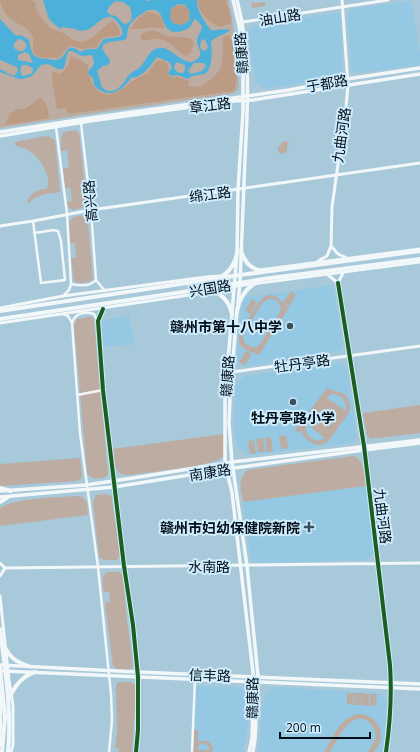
<svg xmlns="http://www.w3.org/2000/svg" width="420" height="752" font-family="'Open Sans','Noto Sans SC',sans-serif">
<style>
.built{fill:#94c8e3}
.green{fill:#bcaca2;fill-rule:evenodd}
.forest{fill:#bc9b84}
.water{fill:#4cb1da;fill-rule:evenodd}
.lines{fill:none;stroke-linecap:round;stroke-linejoin:round}
.minor{stroke:#f2f7f9;stroke-width:2.5}
.tertiary{stroke:#f2f7f9;stroke-width:3}
.secondary{stroke:#f2f7f9;stroke-width:3.5}
.primary{stroke:#f2f7f9;stroke-width:4}
.cycleway-casing{stroke:#ceecfc;stroke-width:6}
.cycleway{stroke:#1b5e20;stroke-width:4}
.poi-dot{fill:#3b4f5c;stroke:#ceecfc;stroke-width:1.5}
.labels{text-anchor:middle;dominant-baseline:central;stroke-width:4;stroke-linejoin:round;paint-order:stroke}
.street-label{font-size:14px;fill:#000d18;stroke:#ceecfc}
.poi-label{font-size:14px;font-weight:bold;fill:#000d18;stroke:#ceecfc;text-anchor:end}
</style>
<rect width="100%" height="100%" fill="#a8c9d9"/>
<path class="built" d="M411,1L420,54V65L357,73L351,68L348,16L351,9Z
M336,13L341,15L342,68L337,77L264,89L256,82L248,32L253,26Z
M333,285L343,347L340,351L244,367L236,360L242,304L246,297Z
M129,315L135,344L104,347L102,320Z
M341,363L347,368L357,438L353,443L249,455L236,445L234,419L236,385L244,376Z
M366,486L374,552L367,560L260,563L251,561L243,502Z
M196,686L241,687L249,695L247,734L243,752H193Z
M272,687L380,693L387,700L382,752H258L264,697Z"/>
<path class="green" d="M0,0H228L231,11L235,38L239,87L237,91L232,94L83,115L0,128Z
M265,2V6L252,8L251,3Z
M76,130L79,133L87,204L85,207L73,210L68,207L67,202L72,201L70,187L65,188L63,169L69,168L67,150L61,151V139L63,132Z
M45,136L50,137L55,140L60,192C48,194 38,193 29,203L27,201C33,192 37,189 47,189C52,177 41,159 31,152C27,149 21,147 16,146L15,142Z
M287,141L289,143L287,147V152L281,154L278,151V147L283,142Z
M84,215L87,216L88,222L93,279C89,283 79,284 74,281L71,258H76L75,243H70L69,222L73,217Z
M291,291L296,295L289,306L284,303L289,307L259,355C253,351 244,352 240,344C239,342 238,338 239,335C240,329 246,322 250,316C258,303 267,284 283,303ZM268,299C277,298 282,304 280,312L260,344L257,347H251L244,342L243,334L263,302Z
M252,299L257,303L250,314L245,310Z
M87,317H92L94,321L108,474L106,477C99,479 90,480 87,473L74,325L77,319Z
M246,351L252,354L245,365L239,362Z
M327,388C333,392 341,390 346,396C349,400 350,404 350,408C349,415 343,421 339,426C336,431 332,437 328,441C317,450 305,441 301,430L299,433L295,430ZM334,394C343,396 347,402 346,411L326,397ZM306,424H307L325,438C317,443 310,440 306,432Z
M420,405V433L370,439L367,435L363,413Z
M224,434L225,454L219,460L192,467L129,475C113,476 115,461 112,449Z
M286,435L288,448L281,449L279,436Z
M271,437L273,451L267,452L265,438Z
M263,438L265,452H258L256,439Z
M254,440L256,453L250,454L248,441Z
M353,456C365,459 364,475 366,486L243,502C241,489 237,482 247,470Z
M80,458L82,475L81,479L77,481L0,486V464Z
M107,494L112,497V500L120,554L117,560H104L99,557L93,502L96,495Z
M79,496L82,497L87,502L88,515L0,526V508C13,498 61,497 79,496Z
M108,572C113,572 121,570 123,576L127,620L133,665L132,668C127,671 117,671 113,666L105,603L110,602L109,592H104C103,585 100,576 108,572Z
M118,682H131L135,685V706L132,752H118L119,748H115L117,731L116,686Z
M347,693H354L353,705L347,704Z
M355,693H362L361,705H354Z
M362,693L369,694V706L362,705Z
M370,694H377L376,706H370Z
M360,714C373,715 384,727 380,741C379,745 377,748 374,752H368L376,738C376,732 374,726 369,722C350,709 338,740 330,752H324C333,738 341,715 360,714Z
M194,730H198V742C206,738 213,742 213,752H193ZM204,743L208,746L210,750H197L199,745Z"/>
<path class="forest" d="M0,0H32L37,4L35,6C39,13 42,20 47,25C50,29 58,30 63,33C71,37 76,45 88,40C98,35 103,25 113,21L119,28L120,35C108,39 103,32 97,47L82,49L72,46L68,47L58,58L38,57C28,50 37,41 31,34C23,22 10,24 3,9C2,5 0,4 0,0Z
M197,0H226L231,19L230,24L220,27C208,22 199,13 197,0Z
M170 15a10 10 0 1 1 20 0a10 10 0 1 1-20 0Z
M147,12C158,12 164,17 164,29C152,26 142,29 130,29L138,18Z
M154,30L167,36L190,38L194,42L191,52L187,56C176,52 171,40 159,39C154,38 147,40 142,41L141,39V34L147,31Z
M229,35C230,39 233,43 234,47C236,56 239,84 233,91L68,114L66,108L57,109L52,79V72H56L58,74C67,72 68,63 71,56L77,58L88,65C87,72 90,78 93,85C95,89 98,92 102,93C115,98 125,86 134,80C138,77 144,76 148,73C151,69 154,63 158,61C163,58 168,63 169,68L167,72L170,77H178L189,81L188,86L201,87C226,69 222,66 223,37Z
M39,98C47,100 48,110 49,118L6,125L5,124L10,114L17,109H24L28,107Z"/>
<path class="water" d="M43,0H146L148,1L152,0H197C196,9 205,23 211,30C218,31 223,28 230,30C224,36 216,35 211,42C212,51 213,68 205,74L192,76L188,79L177,75L171,76L168,73L172,67L169,62L157,57C150,66 144,77 131,78C121,92 108,100 94,85L93,78L88,74L89,70C95,66 95,62 92,55L82,56L72,51H69C65,57 67,63 63,69H58L48,64L41,65L32,76L23,79H19L0,72V69L9,74L14,76L18,71L17,67L0,60V19L16,36L21,35L29,40C32,55 32,58 48,59C52,60 57,61 61,58C68,53 67,41 80,52L88,49H97L104,39L119,37L122,35C123,29 121,27 118,23C107,8 99,24 89,29C85,31 80,31 76,30V29L62,27L60,29L49,19ZM115,1L123,2L130,7C132,15 134,23 124,24L116,16L111,15L107,12L109,7ZM178,4L185,5L190,12L189,21L181,25L173,23L170,17L171,9ZM148,10C151,10 154,9 157,11C166,17 161,33 178,32C182,31 186,30 190,27C192,25 192,22 195,19L202,26C202,32 197,35 197,41C197,48 205,54 196,60C184,69 172,45 158,48C148,50 146,62 139,68C137,70 133,71 131,73C126,77 123,86 117,89C115,91 110,91 108,91C98,86 103,86 99,78C99,76 98,74 97,71L103,66L108,65L110,62C109,57 105,54 103,50C99,39 120,43 126,39C128,35 127,32 128,29C132,19 140,15 148,10ZM18,39C22,39 26,42 27,46L23,51H18L14,48V44ZM202,39L205,40L208,47L205,51L202,50L200,46ZM25,52L29,54L33,63L18,60V55ZM176,62L185,65V70L183,73C178,73 176,72 174,67ZM194,63H204L206,66L202,71L191,74L188,71ZM22,65H27L33,68V70L31,74L22,76L20,70Z"/>
<g class="lines">
<path class="minor" d="M81,123L91,210L96,280
M56,127L67,214L71,284C80,286 90,287 96,280
M33,221L41,283L65,280L61,241L58,231L54,230L34,233
M96,280L105,291
M63,296L69,290L71,284
M103,309L98,321L103,390L124,566L133,625L138,677V730L136,752
M63,314L68,316L72,323L80,433L98,567L111,694L112,720L109,752
M72,323C75,313 85,311 94,314L97,320
M77,395L103,390
M192,752L195,679"/>
<path class="tertiary" d="M243,22L388,0
M0,226L33,221L91,210L420,163
M331,246L332,207L346,107L348,85L342,0
M318,261L327,256L331,246L338,254L347,258
M259,270L420,249
M328,275L338,283L343,273
M338,283L364,446L390,665C392,694 390,724 386,752
M0,308L63,296L206,277L220,276
M0,323L196,294L229,287L420,262
M232,372L420,346
M0,563L5,568L420,563
M0,576L5,568
M0,596L9,680L13,705V745L11,752
M0,691L1,704L0,745"/>
<path class="secondary" d="M233,0L239,25L243,54V111L238,189L237,253L225,396V463L232,493L254,681L252,738L249,752
M237,0C251,52 248,104 245,158C243,200 242,241 240,283L238,303
M0,132L90,118L289,90L347,79L420,68
M0,136L90,121L234,101L253,100L420,74
M237,309L230,398L229,423L232,462L247,566L258,676L255,739L253,752
M0,491L86,485L133,478L232,462L420,440
M0,497L114,487L227,469L364,450L420,443
M0,665L137,672L420,684
M3,671L420,689"/>
<path class="primary" d="M241,250C244,262 251,269 262,271
M219,278C229,273 235,264 237,253
M207,289C220,292 229,301 232,314
M0,311L240,275L420,251
M237,312C239,298 247,287 259,281
M0,319L203,289L263,279L420,259
M0,488L11,491
M0,502L8,497
M0,629C5,669 12,711 8,752
M4,645C9,657 16,662 28,666
M0,668L5,717L2,752
M9,699C14,687 22,676 35,672"/>
<g class="cycleway-casing">
<path id="cycleway" d="M338,283L364,446L390,665C392,694 390,724 386,752
M103,309L98,321L103,390L124,566L133,625L138,677V730L136,752"/>
</g>
<use href="#cycleway" class="cycleway"/>
</g>
<g class="poi-dot">
<circle cx="290" cy="326" r="4"/>
<circle cx="293" cy="402" r="4"/>
<path d="M307 521h4v4h4v4h-4v4h-4v-4h-4v-4h4z"/>
</g>
<g class="labels">
<g class="street-label">
<text transform="translate(280 17) rotate(-9)">油山路</text>
<text transform="translate(241 53) rotate(-94)">赣康路</text>
<text transform="translate(327 83) rotate(-10)">于都路</text>
<text transform="translate(210 105) rotate(-7)">章江路</text>
<text transform="translate(341 135) rotate(-82)">九曲河路</text>
<text transform="translate(210 194) rotate(-8)">绵江路</text>
<text transform="translate(90 201) rotate(-95)">高兴路</text>
<text transform="translate(210 288) rotate(-9)">兴国路</text>
<text transform="translate(302 363) rotate(-8)">牡丹亭路</text>
<text transform="translate(227 376) rotate(-86)">赣康路</text>
<text transform="translate(210 472) rotate(-9)">南康路</text>
<text transform="translate(383 516) rotate(83)">九曲河路</text>
<text x="209" y="566">水南路</text>
<text transform="translate(210 675) rotate(2)">信丰路</text>
<text transform="translate(252 698) rotate(-89)">赣康路</text>
</g>
<g class="poi-label">
<text x="282" y="326">赣州市第十八中学</text>
<text x="293" y="417" text-anchor="middle">牡丹亭路小学</text>
<text x="300" y="527">赣州市妇幼保健院新院</text>
</g>
</g>
<path d="M280 732v6h90v-6" fill="none" stroke="#000d18" stroke-width="2"/>
<text x="286" y="732" font-size="12" fill="#000d18" stroke="#ceecfc" stroke-width="3" paint-order="stroke">200 m</text>
</svg>
